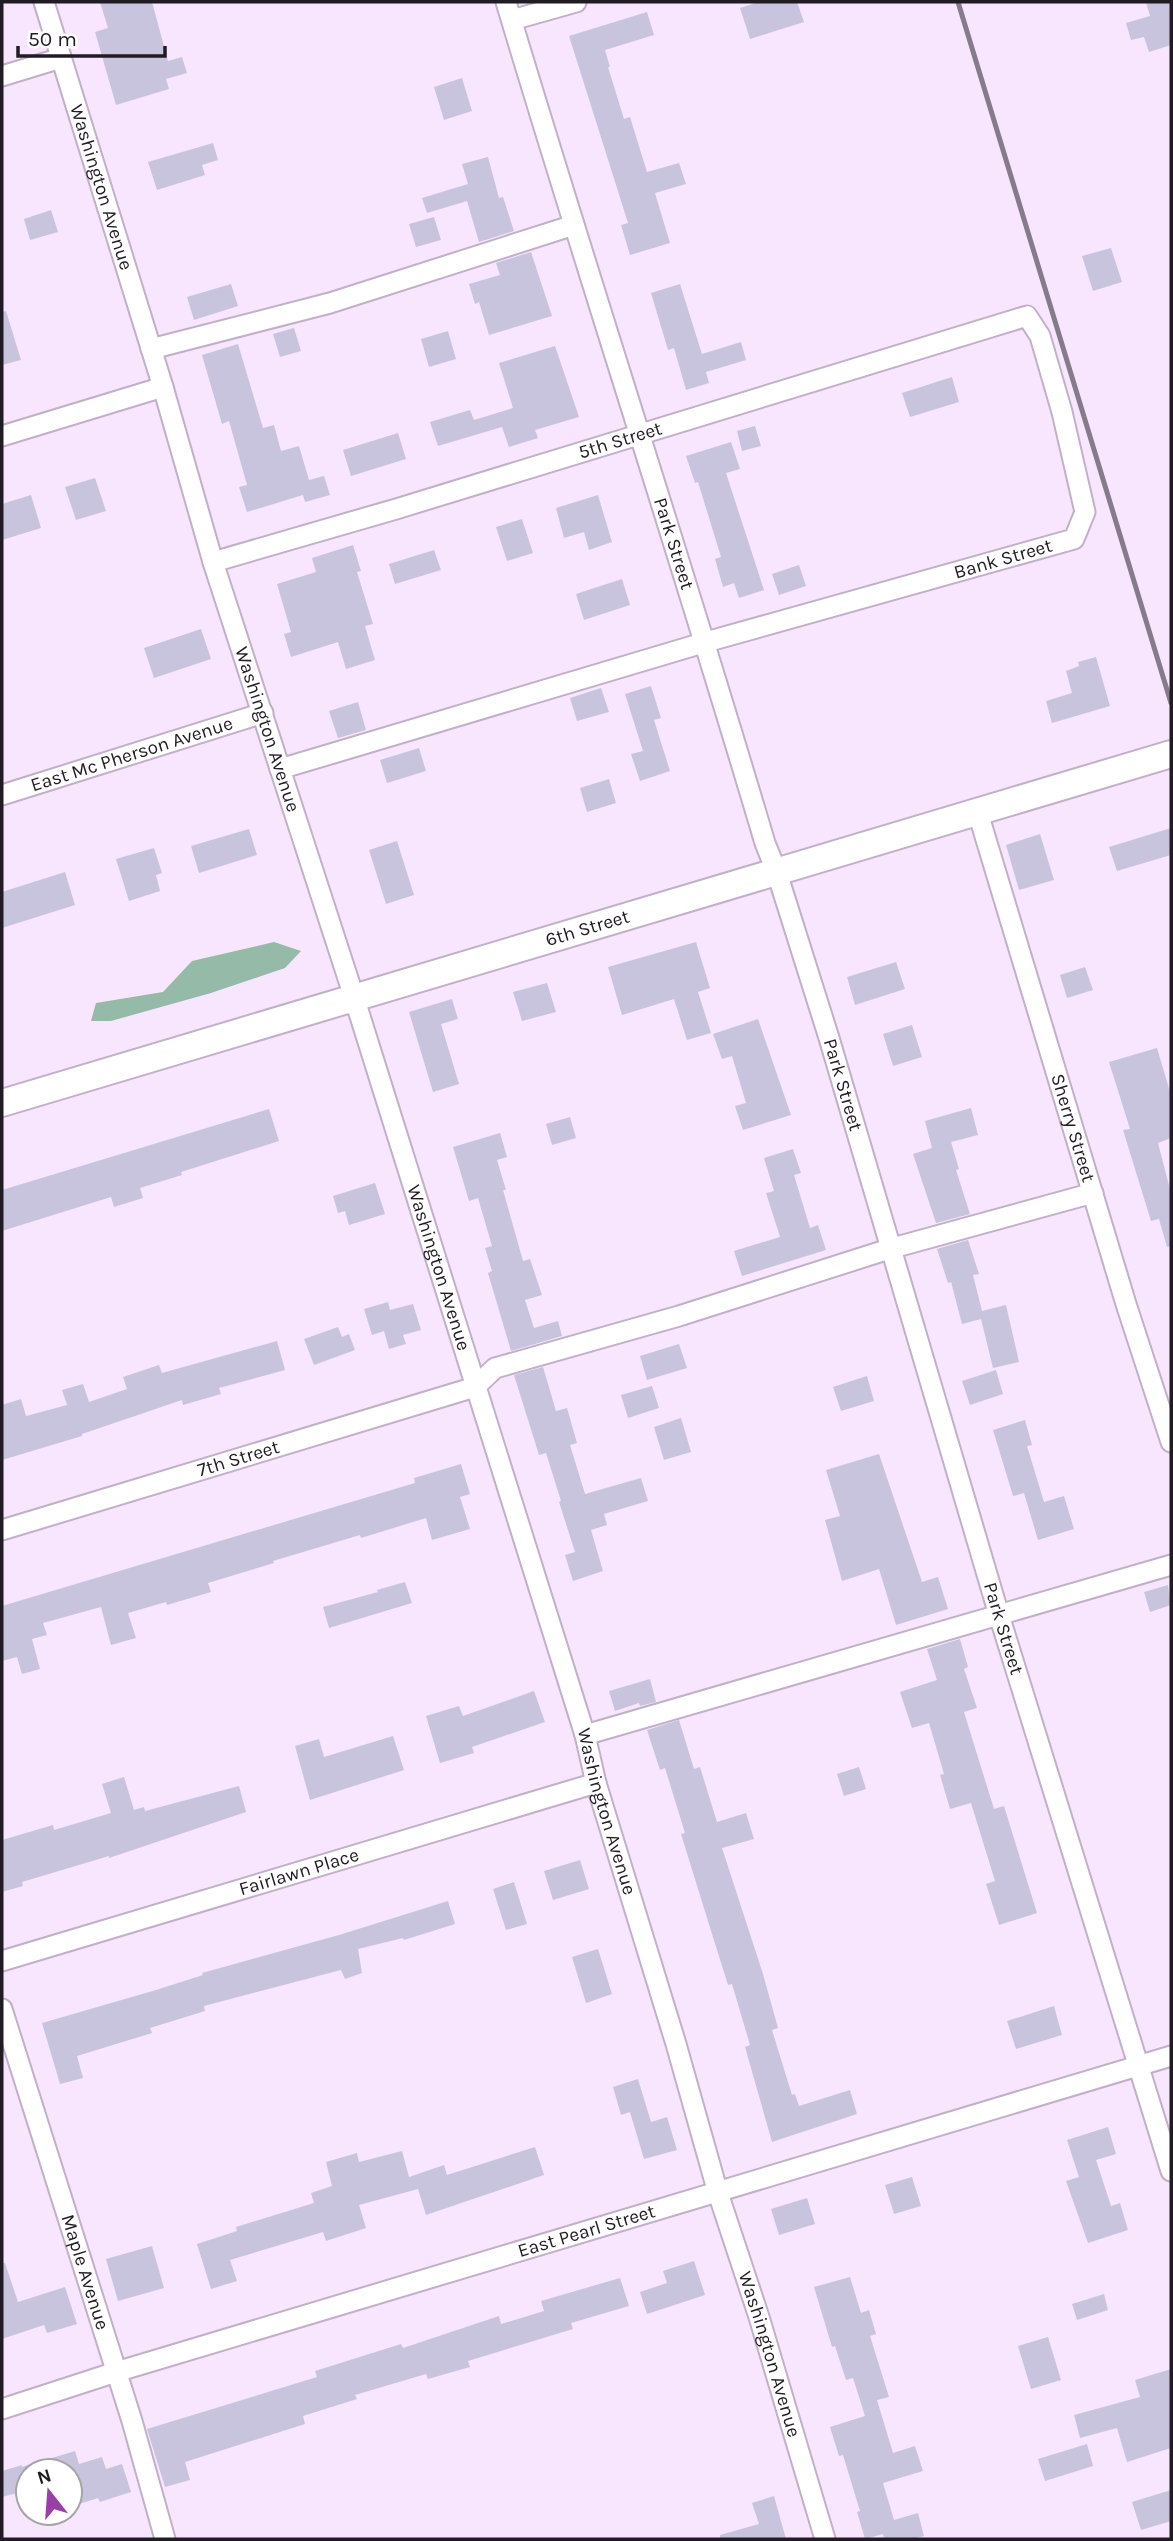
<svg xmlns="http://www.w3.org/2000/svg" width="1173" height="2541" font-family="Karla,sans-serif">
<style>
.forest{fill:#95baa7}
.building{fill:#c9c4de}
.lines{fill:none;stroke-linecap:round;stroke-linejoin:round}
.street-casing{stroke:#c1b0c7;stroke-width:23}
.secondary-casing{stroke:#c1b0c7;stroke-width:30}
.street{stroke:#fff;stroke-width:19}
.secondary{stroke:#fff;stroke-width:26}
.rail{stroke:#867b8a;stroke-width:5}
.labels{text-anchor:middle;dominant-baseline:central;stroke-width:5;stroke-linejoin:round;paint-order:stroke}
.street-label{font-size:19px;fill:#211b23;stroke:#fff}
</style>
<rect width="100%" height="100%" fill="#f7e6fd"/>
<path class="forest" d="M274,942L301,951L285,968L211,993L111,1021H91L96,1003L163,992L192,961Z"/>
<path class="building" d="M100,2H152L168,61L182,57L187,73L166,79L169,89L116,105L95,32L108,28Z
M759,2H797L804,22L750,39L740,8Z
M1146,2H1171V45L1149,52L1144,37L1131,40L1126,23L1150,16Z
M647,12L654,35L605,50L610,67H608L624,119L630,117L647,172L679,163L686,184L655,193L670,243L630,255L621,225L628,223L569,36Z
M462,78L472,111L444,120L434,87Z
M213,143L218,160L202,165L205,175L157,190L148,162Z
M488,157L499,198L503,197L514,231L479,242L467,201L427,213L422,198L468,184L462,164Z
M51,210L58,232L30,240L24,219Z
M434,217L441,240L416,247L409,224Z
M1111,248L1122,282L1093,291L1082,256Z
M531,252L552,316L489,335L479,302L475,304L469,284L500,275L496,263Z
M231,284L238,306L194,320L187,297Z
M680,284L702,354L741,342L746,360L706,372L709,383L686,390L674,348L668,350L651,293Z
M6,311L21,360L2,365V312Z
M294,328L301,351L280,357L273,334Z
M448,331L456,359L429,367L421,339Z
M238,344L263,428L274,425L281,451L299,446L309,480L324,476L330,495L305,502L303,495L247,512L239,487L247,485L229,421L222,424L202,355Z
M555,346L579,417L535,430L538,438L509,447L502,427L438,446L430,422L470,410L474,420L513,408L499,363Z
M952,377L959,402L910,417L902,393Z
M755,426L761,446L742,451L737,431Z
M398,433L406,459L351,476L343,450Z
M731,442L740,469L726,473L764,590L739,598L734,583L723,587L715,559L721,557L698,482L695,483L686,456Z
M95,478L106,511L76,520L65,487Z
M31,495L41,528L2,540V504Z
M598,495L612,542L589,550L584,532L564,538L556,508Z
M522,519L533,553L507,561L496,527Z
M353,545L361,571L357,572L373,624L365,626L375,660L346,669L338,642L291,657L284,634L291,632L277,584L316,572L312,558Z
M434,550L441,570L395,584L389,564Z
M799,565L806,586L779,595L772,574Z
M622,579L630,605L584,620L576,594Z
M201,629L211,659L154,678L144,648Z
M1096,657L1110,706L1052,723L1046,701L1072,693L1066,671L1079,666L1078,662Z
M651,686L661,718L654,720L670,771L640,781L631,754L643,751L625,694Z
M601,688L609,712L577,721L570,698Z
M358,702L366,730L338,738L329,711Z
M419,748L426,771L387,783L380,760Z
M609,779L616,803L587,812L580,788Z
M1171,828V855L1117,871L1109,847Z
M249,829L257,855L199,873L191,846Z
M1040,834L1054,880L1019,890L1006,845Z
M397,841L414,895L386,904L369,850Z
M154,848L162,873L156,875L160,891L129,901L116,859Z
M65,872L75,905L2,928V892Z
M696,942L710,988L698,992L711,1033L687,1040L674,999L622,1015L608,967Z
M896,962L905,989L855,1005L847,977Z
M1085,967L1093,990L1067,998L1060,975Z
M547,983L556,1012L522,1021L513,992Z
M452,999L458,1019L441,1024L459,1084L433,1092L409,1012Z
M758,1019L791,1115L743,1130L735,1106L746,1103L732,1056L722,1059L713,1034Z
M912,1025L922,1057L893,1066L883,1034Z
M1157,1048L1171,1095V1138L1158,1143L1171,1193V1246L1167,1247L1159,1219L1151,1221L1123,1130L1130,1129L1109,1062Z
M971,1108L978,1135L951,1142L959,1169L956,1170L970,1214L936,1223L913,1154L932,1148L925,1121Z
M269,1109L279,1141L181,1172L182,1175L140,1188L143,1198L114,1207L111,1197L2,1231V1190Z
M570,1117L576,1138L552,1145L546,1124Z
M500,1133L507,1157L497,1160L506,1190H503L523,1261L530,1259L542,1295L525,1300L534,1328L558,1321L562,1336L511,1351L488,1273L492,1271L485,1248L492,1246L478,1198L469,1201L453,1147Z
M793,1149L801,1173L794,1175L810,1228L818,1225L826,1250L742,1276L734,1251L780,1237L766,1193L774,1191L764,1158Z
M375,1183L385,1214L349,1225L345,1211L338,1213L333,1196Z
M968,1240L979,1274L973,1275L982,1311L1006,1305L1019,1362L993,1368L981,1319L962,1324L951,1282L948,1283L937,1249Z
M388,1302L390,1310L413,1304L421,1330L403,1335L406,1344L389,1349L384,1331L372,1335L364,1309Z
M338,1327L342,1337L349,1334L355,1350L314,1365L304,1339Z
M277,1341L285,1370L219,1388L221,1394L183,1405L182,1400L82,1434V1436L2,1460V1405L21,1399L26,1416L67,1405L62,1390L83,1384L89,1402L127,1389L123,1377L159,1365L162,1373Z
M679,1344L687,1368L647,1380L640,1356Z
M543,1367L556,1411L567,1408L577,1443L570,1445L585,1494L641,1478L648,1501L604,1514L607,1525L591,1530L603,1571L573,1581L565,1555L575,1552L559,1502L561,1501L546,1453L539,1455L514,1375Z
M996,1370L1003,1394L970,1405L962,1381Z
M867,1376L874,1401L841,1411L833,1387Z
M652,1386L659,1408L628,1418L621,1395Z
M681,1418L691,1452L664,1460L654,1427Z
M1025,1420L1032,1445L1027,1446L1044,1502L1064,1496L1074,1529L1038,1540L1024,1493L1013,1496L993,1430Z
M879,1454L922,1582L938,1577L948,1609L896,1625L879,1569L842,1581L825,1520L840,1516L826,1470Z
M461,1464L470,1494L460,1497L470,1529L432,1540L426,1518L361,1538L360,1535L273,1561L274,1563L208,1583L211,1592L167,1605L166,1602L128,1613L136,1638L111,1645L101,1607L43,1623L47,1635L32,1639L40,1669L22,1674L17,1657L2,1661V1606L415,1483L414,1478Z
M405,1582L412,1603L329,1628L323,1607L378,1592L377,1590Z
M1168,1585L1171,1605L1150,1612L1144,1592Z
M960,1639L968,1667L964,1669L977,1708L964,1712L994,1809L1004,1806L1037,1913L999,1925L986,1884L995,1881L971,1803L950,1809L940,1775L944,1774L929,1723L912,1728L900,1692L937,1680L927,1649Z
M650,1679L656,1702L640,1706L639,1703L615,1711L609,1691Z
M534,1691L545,1722L472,1747L474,1753L440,1763L426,1716L459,1706L463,1716Z
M679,1720L694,1769L700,1767L717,1822L746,1813L754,1839L722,1848L763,1974L778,2028L772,2030L792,2095L795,2094L799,2106L850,2090L857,2114L772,2142L745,2047L750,2045L732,1984L728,1985L712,1934L681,1834L685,1833L665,1768L660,1770L647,1730Z
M393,1736L404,1770L310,1800L295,1746L319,1739L324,1757Z
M859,1767L866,1789L844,1796L837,1774Z
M124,1777L134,1810L144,1807L145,1811L239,1786L246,1812L109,1858V1856L22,1882L23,1886L2,1892V1840L53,1825L54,1830L111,1813L102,1784Z
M580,1860L589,1889L553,1900L544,1871Z
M514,1882L527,1924L506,1930L493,1889Z
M448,1901L455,1924L404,1940L403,1938L358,1949L362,1973L345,1979L341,1970L204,2006L205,2011L150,2028L152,2033L77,2056L83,2078L60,2084L42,2023L156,1990L203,1975L202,1973L339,1935Z
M598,1949L612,1994L586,2003L572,1957Z
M1054,2006L1062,2035L1016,2049L1007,2021Z
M638,2079L651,2122L667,2117L677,2150L644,2159L630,2112L621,2115L613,2087Z
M1108,2127L1116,2154L1096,2160L1111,2206L1120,2203L1128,2230L1088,2243L1066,2181L1079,2177L1067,2140Z
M535,2147L544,2175L426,2215L418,2189L359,2205L366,2228L326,2241L323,2232L230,2260L237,2281L211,2289L197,2244L237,2231L236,2227L314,2203L311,2193L332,2186L326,2162L357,2153L359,2162L402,2151L409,2177L444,2165L447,2175Z
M912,2177L921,2206L894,2214L885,2185Z
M807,2198L815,2224L779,2235L771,2209Z
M152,2246L164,2288L118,2301L106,2259Z
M694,2261L705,2295L647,2314L640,2292L667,2283L663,2271Z
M2,2263H5L18,2302L65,2287L77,2324L47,2333L44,2325L2,2339Z
M850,2277L861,2313L869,2310L876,2334L870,2336L889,2397L877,2400L893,2453L915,2446L923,2471L883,2483L894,2520L918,2513L924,2536L912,2539H884L883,2534L865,2539L857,2512L860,2511L843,2455L839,2456L830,2427L865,2416L853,2378L846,2380L835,2346L832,2347L814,2287Z
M620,2278L629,2306L571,2323L573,2329L468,2361L470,2367L428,2379L426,2374L355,2395L357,2399L303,2416L305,2424L185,2462L190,2480L165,2487L147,2429L317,2377L315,2371L401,2344L403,2348L499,2316L501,2324L544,2311L541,2301Z
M1104,2294L1108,2310L1077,2320L1072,2304Z
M1048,2337L1061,2380L1031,2389L1018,2346Z
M1171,2369V2448L1127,2462L1117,2428L1080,2438L1074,2415L1140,2397L1135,2380Z
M1087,2444L1093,2466L1045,2481L1038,2459Z
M75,2451L79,2464L102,2457L106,2469L122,2464L131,2492L100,2502L98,2498L70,2507V2471H28V2490L2,2497V2471L22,2465V2467Z
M1171,2490V2521L1141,2530L1132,2502Z
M774,2496L786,2539H720V2535L759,2524L752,2503Z"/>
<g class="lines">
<g class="street-casing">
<g id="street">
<path id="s1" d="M44,2L163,387L213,562L354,997L585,1735L596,1783L676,2044L718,2193L759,2317L825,2539"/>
<path id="s2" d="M506,2C590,283 682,562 765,843L777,873L829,1038L999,1615L1171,2171"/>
<path d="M512,20L576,2"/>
<path d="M2,76L61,58"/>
<path d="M151,349L330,303L574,225"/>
<path d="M2,436L163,387"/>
<path id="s3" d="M213,562L396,509L1027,316L1040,336L1062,412L1085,512L1074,539L706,642L280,769"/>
<path id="s4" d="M2,795L263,713"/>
<path id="s5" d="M978,813L1126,1304L1171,1442"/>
<path id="s6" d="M2,1530L475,1387L495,1368L679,1316L889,1249L1093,1193"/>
<path d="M585,1735L1171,1565"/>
<path id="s7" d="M2,1961L596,1783"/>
<path id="s8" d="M2,2009L132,2421L165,2539"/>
<path id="s9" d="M2,2409L116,2372L1171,2056"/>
</g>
</g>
<g class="secondary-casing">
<g id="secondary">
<path id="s10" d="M2,1103L1171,754"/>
</g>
</g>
<use href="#street" class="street"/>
<use href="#secondary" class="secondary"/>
<path class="rail" d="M958,2L1171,703"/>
</g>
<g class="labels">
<g class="street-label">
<text stroke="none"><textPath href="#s1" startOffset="194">Washington Avenue</textPath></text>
<text stroke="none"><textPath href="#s3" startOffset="425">5th Street</textPath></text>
<text stroke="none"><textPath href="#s2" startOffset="567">Park Street</textPath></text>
<text transform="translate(1003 559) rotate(-16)">Bank Street</text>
<text stroke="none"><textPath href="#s1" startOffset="761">Washington Avenue</textPath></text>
<text stroke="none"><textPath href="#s4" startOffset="136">East Mc Pherson Avenue</textPath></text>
<text stroke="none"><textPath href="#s10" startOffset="611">6th Street</textPath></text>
<text stroke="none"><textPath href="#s2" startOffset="1134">Park Street</textPath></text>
<text stroke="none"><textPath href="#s5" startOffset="329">Sherry Street</textPath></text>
<text stroke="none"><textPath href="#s1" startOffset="1326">Washington Avenue</textPath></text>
<text stroke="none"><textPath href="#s6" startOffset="247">7th Street</textPath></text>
<text stroke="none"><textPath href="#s2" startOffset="1701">Park Street</textPath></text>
<text stroke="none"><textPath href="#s1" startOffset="1895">Washington Avenue</textPath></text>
<text stroke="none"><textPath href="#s7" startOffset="310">Fairlawn Place</textPath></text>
<text stroke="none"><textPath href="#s9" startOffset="611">East Pearl Street</textPath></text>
<text stroke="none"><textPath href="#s8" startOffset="276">Maple Avenue</textPath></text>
<text stroke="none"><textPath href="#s1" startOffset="2462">Washington Avenue</textPath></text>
</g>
</g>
<rect width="1173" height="2541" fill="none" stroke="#211b23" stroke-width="7"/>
<g transform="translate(49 2492) rotate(343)"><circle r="33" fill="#ffffff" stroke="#a6a4a7" stroke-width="2"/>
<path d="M0-5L12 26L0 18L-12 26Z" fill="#9a3faa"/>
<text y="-10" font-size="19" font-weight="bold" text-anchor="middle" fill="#211b23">N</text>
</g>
<path d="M18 46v10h147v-10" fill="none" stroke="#211b23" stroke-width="3.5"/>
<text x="28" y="46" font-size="21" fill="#211b23" stroke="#ffffff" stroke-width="5" paint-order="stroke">50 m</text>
</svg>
